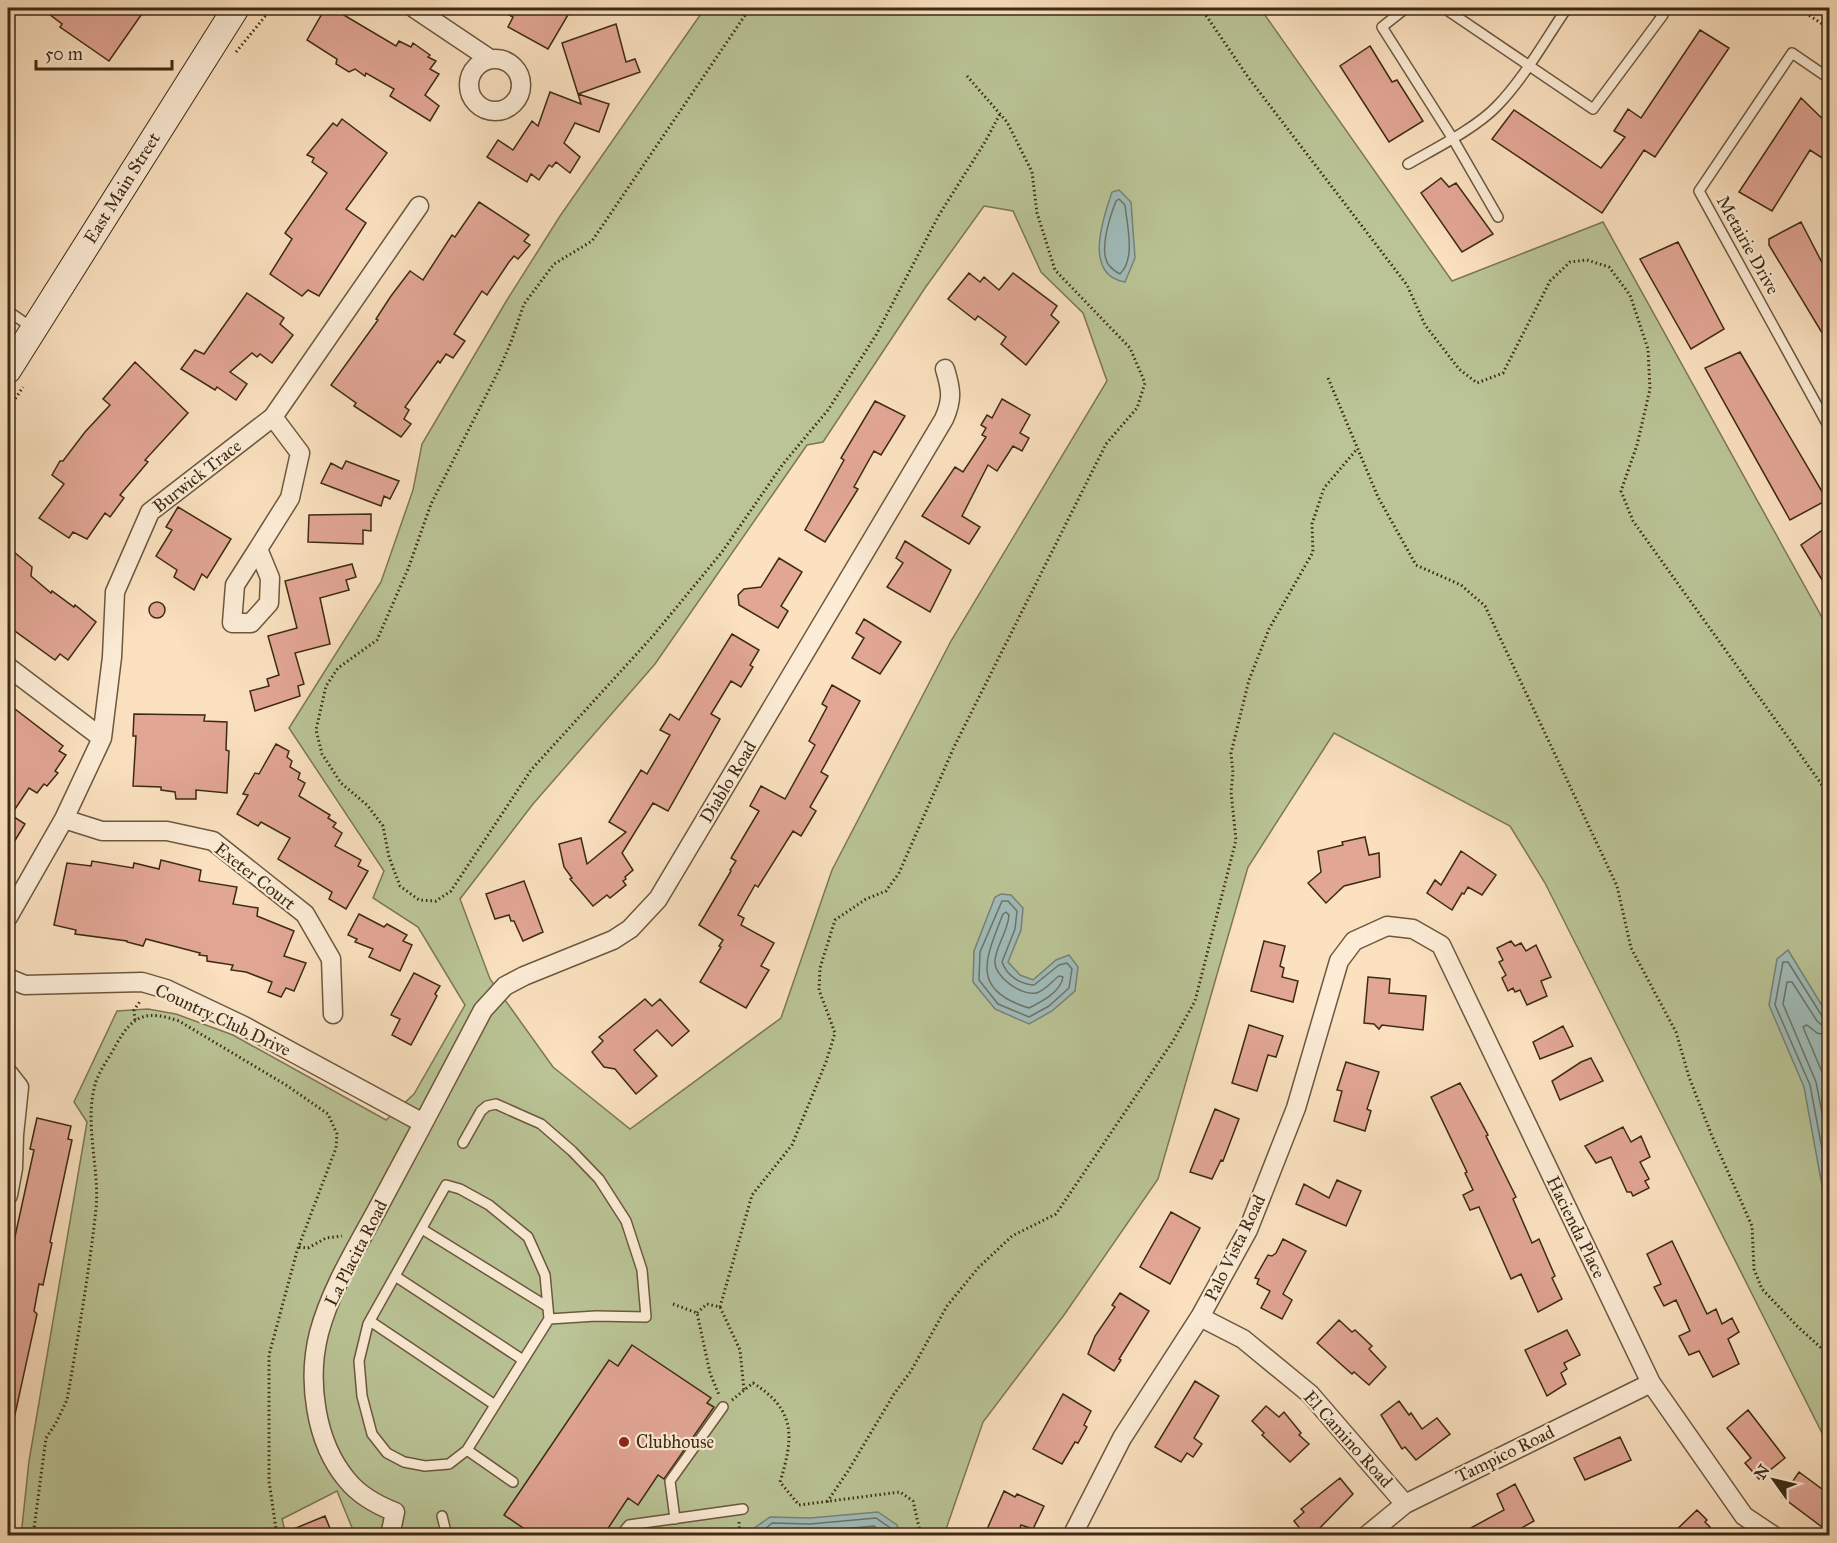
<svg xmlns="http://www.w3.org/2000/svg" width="1837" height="1543" font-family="'IM FELL Great Primer',serif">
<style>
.green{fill:#bac496;stroke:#7c7754;stroke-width:1.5;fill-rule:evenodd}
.water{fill:#a0bcba;stroke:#788277;stroke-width:1.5}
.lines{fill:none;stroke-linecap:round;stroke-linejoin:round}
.shore{stroke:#6e7366;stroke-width:1.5}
.building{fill:#e2a695;stroke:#3d2a13;stroke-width:1.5}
.service-casing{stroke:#6c583e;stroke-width:12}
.minor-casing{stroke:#6c583e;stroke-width:21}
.secondary-casing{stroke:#3d2a13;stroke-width:28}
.path{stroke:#3d2a13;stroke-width:3;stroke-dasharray:1.5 3;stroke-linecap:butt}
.service{stroke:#fcecd6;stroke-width:9}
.minor{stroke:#fcecd6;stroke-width:18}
.secondary{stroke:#fcecd6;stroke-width:26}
.poi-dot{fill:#8f2418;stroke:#fcecd6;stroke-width:2}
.labels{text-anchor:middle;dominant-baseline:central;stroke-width:4.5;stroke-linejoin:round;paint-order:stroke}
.street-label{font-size:18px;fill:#3d2a13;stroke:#fcecd6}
.poi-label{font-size:18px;fill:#3d2a13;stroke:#fcecd6;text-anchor:start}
</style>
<rect width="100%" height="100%" fill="#fbe1c0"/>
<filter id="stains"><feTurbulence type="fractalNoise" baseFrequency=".00333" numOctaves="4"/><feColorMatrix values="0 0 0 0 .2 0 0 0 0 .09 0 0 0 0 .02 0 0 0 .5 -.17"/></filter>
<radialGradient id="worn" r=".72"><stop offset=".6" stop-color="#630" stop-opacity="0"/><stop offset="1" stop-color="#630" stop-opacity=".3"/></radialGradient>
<path class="green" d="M705,8H1260L1452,281L1603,222L1829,630V1439L1823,1435L1545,883L1510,826L1334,733L1248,867L1158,1179L1064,1315L983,1422L944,1535H355L337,1491L282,1519L286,1535L21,1536L29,1461L87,1122L74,1102L117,1011L148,1009L176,1014L233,1035L386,1120L414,1094L465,1005L418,927L373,898L384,871L289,728L381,582L413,490L422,444L507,300L560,216ZM984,206L1013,211L1041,272L1083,313L1107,381L951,641L832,870L781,1018L630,1129L553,1067L490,979L460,899L533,804L655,664L807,445L823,442L925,288Z"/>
<path class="water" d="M1119,190L1131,202L1135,258L1125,282C1083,275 1103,218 1112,192Z
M1001,894L1011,895L1023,908L1021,930L1008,962L1020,975L1033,980L1056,960L1069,955L1078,967L1075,991L1052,1011L1029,1024L995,1009L973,982L974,951L995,897Z
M1788,950L1829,1017V1200L1823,1191L1804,1087L1769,1005L1777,959Z
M878,1512L897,1525L901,1535H750L753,1529L770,1517L810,1518Z"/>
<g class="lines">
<path class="shore" d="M1119,199L1125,205C1127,226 1136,258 1120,274C1116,272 1111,268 1108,264C1099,250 1110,216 1116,201Z
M1002,901H1008L1017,911L1015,929L1002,962C1007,976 1020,984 1034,985L1059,965L1067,963L1072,969L1069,988L1049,1006L1029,1017L998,1004L979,980L980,952Z
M1006,912L1009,915C1008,931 997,944 995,960C993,976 1021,996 1036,993C1045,991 1052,981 1059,976L1063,977C1061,992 1041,1002 1029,1008C969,990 986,958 1003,914Z
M1830,1019L1822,1016L1788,962H1783L1775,1005L1810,1085L1830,1191
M1830,1026H1823L1817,1021L1792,982H1787L1783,1004L1816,1082L1830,1154
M1830,1036L1817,1033L1807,1025L1803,1027L1825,1079L1830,1103
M757,1536L772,1523L810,1524L876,1518L892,1529L895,1536
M767,1536L775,1530L810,1532L874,1526L887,1536"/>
</g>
<path class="building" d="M41,8H146L109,61L60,27L62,24Z
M332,8L396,46L399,41L411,47L413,43L430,55L428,57L436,61L430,69L439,74L425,95L439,106L430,121L390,96L394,89L366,73L365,76L355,69L349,72L336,64L337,59L307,40L323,12H329Z
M496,8H572L548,49L508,27L513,17Z
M616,24L626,62L635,59L640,72L578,94L562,43Z
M1700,30L1729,48L1655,157L1644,150L1602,213L1492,139L1514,110L1601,168L1625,137L1614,131L1628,109L1641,118Z
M1370,46L1392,82L1397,80L1423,121L1389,142L1340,66Z
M550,92L581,104L578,94L609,104L599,132L575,123L564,143L580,157L570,173L556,162L552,167L549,165L539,180L531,174L527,182L487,157L498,140L513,150L532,121L538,126Z
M1801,98L1830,126V163L1810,150L1772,211L1739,192Z
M342,119L387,153L346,209L366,223L319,296L308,290L302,296L270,274L292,239L285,233L327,173L312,162L314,158L307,155L333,123L337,126Z
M1441,178L1449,187L1456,183L1493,234L1462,252L1421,193Z
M479,202L529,235L524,241L530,245L518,259L514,256L509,262L487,295L482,291L454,334L465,341L453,358L446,354L440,363L438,361L405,407L409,410L404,419L411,424L401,437L354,406L356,403L331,385L378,320L376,319L391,296L410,271L423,280L452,235L455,237Z
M1801,222L1830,278V346L1769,245V239Z
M1678,242L1724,329L1691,349L1640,259Z
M969,273L980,282L984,277L999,290L1013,273L1057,306L1051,315L1059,322L1026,365L1001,344L1006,337L978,316L975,320L948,299Z
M247,293L284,318L280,324L293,335L272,363L260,354L257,357L252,353L230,372L247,384L236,400L217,387L215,390L181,369L195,350L204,354Z
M1740,352L1827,500L1790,520L1705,368Z
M135,362L188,413L145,460L148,462L120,495L124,498L110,517L105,513L87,539L73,532L69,538L39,518L64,484L52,475L60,461H63L85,432L110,405L103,399Z
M1002,399L1030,415L1020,433L1029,438L1022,451L1013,446L997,471L988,465L962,516L980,527L969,544L922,516L955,467L963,472L986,437L982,435L986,428L981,425L987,415L992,418Z
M875,401L905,416L881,455L874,451L854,487L858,489L825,542L805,530L844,460L841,458Z
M346,461L399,481L390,499L384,496L381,506L321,483L331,463L342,469Z
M178,507L231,539L207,578L202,574L194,590L174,577L177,570L156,556L172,530L166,527Z
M371,514V531L363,530V544L308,542L309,515Z
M1830,525V593L1801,545Z
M905,541L951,570L930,612L887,587L903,563L896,558Z
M8,547L32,567L31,576L51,593L52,591L74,607L75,605L96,622L68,660L60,654L55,660L8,626Z
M779,558L802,572L781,606L788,611L778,628L739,605L738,595L744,589L761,587Z
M352,564L356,577L346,580L349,590L320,598L330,644L295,653L304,684L298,686L300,696L255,711L250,691L269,686L267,679L279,675L268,636L297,628L285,581Z
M149 610a8 8 0 1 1 16 0a8 8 0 1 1-16 0Z
M864,619L901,642L880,674L852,658L864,638L856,633Z
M732,634L759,650L750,665L753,667L741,687L731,681L711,714L720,719L668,811L653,803L622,853L633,870L625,877L626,879L623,881L626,885L610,898L607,895L593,906L570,879L572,878L564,867L559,844L581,838L587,864L626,832L609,822L641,770L647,774L670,735L660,730L670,714L679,720Z
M832,685L860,701L821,772L828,776L810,807L816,811L801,836L793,831L758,887L755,885L738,915L744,918L741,925L774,943L761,966L769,970L746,1008L700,982L721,947L719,946L723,940L699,925L731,871L730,870L736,861L731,858L759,811L750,806L761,786L785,799L815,745L809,741L827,707L822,704Z
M15,709L63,746L59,751L66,755L55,771L58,773L47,786L44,784L37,793L29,788L11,815L25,824L8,852V718Z
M134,714L205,715L204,721L227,722L226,750L229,751L227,793L196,790V799H176L175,792L161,790V787L133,786L136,736H133Z
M276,744L289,751L287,757L292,761L290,767L300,773L298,779L305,783L299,796L330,815L328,818L336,823L333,827L342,833L335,846L361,860L358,866L368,871L346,909L329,899L332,892L278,859L290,838L261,822L258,826L237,814L248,795L243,794L255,773L259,774Z
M1365,837L1369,855L1379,853L1380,877L1344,886L1326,903L1308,883L1321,872L1318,851L1343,845L1342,842Z
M1461,851L1496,875L1482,895L1468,887L1464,894L1462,893L1452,910L1427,893L1435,880L1441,885Z
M161,860L201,870L199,881L237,887L233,904L258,908L257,916L294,931L284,956L306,963L294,991L286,988L281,997L268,992L272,982L246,972L231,970L233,965L207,961V956L199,955L200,953L146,939L143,946L127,942V941L75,934L76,930L54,925L67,863L91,866L92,861L133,868L134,863L159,869Z
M524,881L543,932L523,941L514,921H511L509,915L495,919L486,894Z
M359,914L384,927L387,924L407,935L403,941L412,945L400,971L369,957L373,949L355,942L357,939L348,935Z
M1264,941L1285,946L1280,966L1284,968L1282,977L1298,981L1293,1002L1251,991Z
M1511,941L1515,946L1521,943L1526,951L1536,945L1551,977L1541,981L1547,996L1527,1005L1520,990L1515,992L1513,988L1508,991L1502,978L1506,975L1499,962L1503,960L1497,948Z
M414,973L440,986L435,994L437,996L411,1045L392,1035L400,1019L391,1015Z
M1368,977L1390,979L1389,993L1426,996L1423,1030L1382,1025L1379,1029L1374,1024L1364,1023Z
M645,999L652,1006L660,999L689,1031L672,1046L657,1030L634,1050L657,1076L636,1094L615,1069L604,1067L592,1052L603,1041L599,1037Z
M1249,1025L1283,1036L1276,1057L1268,1055L1257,1091L1232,1083Z
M1563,1026L1573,1046L1540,1059L1533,1042Z
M1591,1058L1603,1081L1560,1100L1552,1081L1581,1062Z
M1346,1062L1379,1072L1367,1109L1371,1111L1365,1131L1334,1121L1342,1091L1337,1090Z
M1460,1083L1488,1135L1486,1136L1516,1197L1513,1199L1532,1243L1539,1239L1555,1276L1552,1278L1562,1299L1538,1312L1521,1274L1511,1279L1479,1207L1470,1210L1463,1195L1473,1190L1465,1173L1467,1172L1431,1097Z
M1215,1109L1239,1119L1223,1161L1221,1160L1212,1179L1190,1172Z
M37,1118L71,1126L68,1139L72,1140L50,1242L52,1243L43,1285L39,1284L34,1311L37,1314L14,1419L8,1418V1251L10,1240L14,1241L34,1150L30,1149Z
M1623,1127L1631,1142L1641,1136L1650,1157L1640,1162L1649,1179L1645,1181L1649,1188L1633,1196L1631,1192H1627L1611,1157L1596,1163L1585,1146Z
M1337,1180L1361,1191L1346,1226L1296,1204L1304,1184L1329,1198Z
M1171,1212L1200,1228L1170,1284L1140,1267Z
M1283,1239L1306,1251L1283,1294L1292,1300L1282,1319L1261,1308L1270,1291L1257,1284L1259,1279L1255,1278L1268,1255L1272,1256L1276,1253Z
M1672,1241L1707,1314L1716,1309L1722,1324L1732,1318L1739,1332L1728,1339L1739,1364L1713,1377L1699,1351L1689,1355L1679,1336L1690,1331L1676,1300L1664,1306L1654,1287L1661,1284L1647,1254Z
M1120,1293L1149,1311L1119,1359L1121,1360L1114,1371L1088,1354L1095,1336L1115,1307L1112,1305Z
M1339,1320L1352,1332L1355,1330L1372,1346L1369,1349L1386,1367L1369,1385L1354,1372L1352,1374L1317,1343Z
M1567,1330L1580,1355L1564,1363L1567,1369L1561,1373L1566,1384L1547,1396L1525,1350Z
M632,1345L711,1398L707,1403L714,1407L664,1479L658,1475L638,1505L628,1498L603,1536H535L504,1515L609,1360L618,1366Z
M1195,1381L1219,1396L1194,1438L1202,1444L1193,1457L1187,1453L1181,1462L1155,1447Z
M1063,1394L1091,1411L1084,1425L1087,1427L1078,1443L1075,1442L1062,1464L1033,1449Z
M1399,1401L1409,1415L1411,1413L1422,1429L1437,1418L1450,1434L1416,1460L1405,1447L1402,1449L1381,1415Z
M1266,1406L1279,1417L1284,1412L1301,1433L1299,1435L1309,1444L1290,1462L1262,1435L1264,1433L1252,1421Z
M1748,1410L1785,1458L1759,1479L1745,1463L1751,1458L1727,1428Z
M1620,1437L1631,1460L1585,1480L1574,1458Z
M1799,1472L1830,1495V1533L1782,1497Z
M1340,1478L1353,1494L1312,1536H1306L1294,1521L1304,1512L1301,1509Z
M1515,1484L1534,1521L1518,1530L1522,1536H1456L1504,1510L1497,1494Z
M1004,1491L1015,1497L1017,1494L1044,1506L1033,1529L1021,1525L1019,1531L1013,1529L1010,1536H984Z
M1697,1510L1707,1520L1705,1522L1710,1527L1708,1529L1715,1536H1670Z
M325,1516L333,1536H279V1535Z"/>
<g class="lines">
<g class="service-casing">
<path id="service" d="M1406,8L1382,27L1453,139L1498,217
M1444,8L1593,109L1663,15L1652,8
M1830,79L1792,53L1699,191L1830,429
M1408,164C1436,148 1476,128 1497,106C1525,77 1545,40 1567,8
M8,311L31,327
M463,1143L481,1111L487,1106L496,1104L541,1124L572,1151L599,1179L626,1221L642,1270L646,1317L596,1316L549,1319L467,1450L449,1464L425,1466L404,1462L387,1453L372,1434L362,1396L359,1361L368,1324L446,1185L460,1189L489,1205L528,1237L545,1275L549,1319
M422,1229L548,1307
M395,1276L523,1360
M370,1321L495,1405
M467,1450L513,1482
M442,1516L447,1536
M675,1519L670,1481L723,1407
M620,1536L629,1525L743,1509"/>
</g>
<g class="minor-casing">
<path id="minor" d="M414,8L490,59
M469 85a26 26 0 1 1 52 0a26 26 0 1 1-52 0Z
M258,549L235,585L232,623H251L269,603L270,578L258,549L290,498L300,453L273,417
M8,667L102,738
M64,819L102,831H167L213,841L305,914L331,959L333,1014
M8,917L64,819L102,738L112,657L115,592L150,512L273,417L419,206
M8,978L25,985L142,982L166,989L244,1026L423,1123
M8,1073L19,1087L14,1135
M8,1135H14L13,1168L8,1195
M1200,1317L1243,1339L1310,1394L1405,1504
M390,1536L395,1512C377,1505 360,1496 347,1480C315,1442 307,1380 319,1333C331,1288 357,1247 379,1206C414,1141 449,1075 483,1010L505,986L524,976L613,940L630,929L658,899L944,419C953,399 951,389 945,369
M1072,1536L1122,1438L1200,1317L1248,1230L1296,1108L1339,961L1354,941L1387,926L1413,929L1441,945L1651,1383L1744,1516L1774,1536
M1366,1536L1405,1504L1651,1383"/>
</g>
<g class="secondary-casing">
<path id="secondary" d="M8,370L236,8"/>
</g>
<path class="path" d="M750,8L592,241L554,264L524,304L511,342L499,370L431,504L408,569L377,640L338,668L326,686L316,730L322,754L341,783L367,805L383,826L389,857L400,886L419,900L436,901L451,891L531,770L652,637L722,552L783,464L828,410L876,335L939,215L985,142L1000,114
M1201,8L1248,77L1407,285L1425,325L1459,369L1477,383L1503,373L1550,281L1570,262L1587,260L1609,267L1630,295L1648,349L1650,389L1637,445L1621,491L1633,521L1830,796
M1798,8L1830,29
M236,52L272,8
M1328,378L1378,497L1416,565L1461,585L1485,606L1617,886L1631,948L1676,1032L1689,1077L1712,1136L1752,1226L1754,1269L1762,1289L1798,1327L1830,1356
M8,410L23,387
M135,1020L134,1010L141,1000
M299,1247L308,1248L326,1238L342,1236
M673,1304L697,1313L710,1373L719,1395
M720,1307L752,1195L792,1145L826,1062L835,1033L819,990L820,968L835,920L866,899L886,891L899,873L954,747L1106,444L1137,408L1145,383L1130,348L1055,270L1037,213L1032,172L1007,122L967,76
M697,1313L707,1304L720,1307L740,1350L744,1390
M732,1400L753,1383C796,1410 794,1437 780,1482L799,1505L900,1492L913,1501L921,1536
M827,1502L848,1471L894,1394L911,1371L947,1306L978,1268L1012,1236L1056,1214L1173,1041L1195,1001L1236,840L1231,792L1233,773L1231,753L1249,680L1269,629L1313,552L1312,524L1324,488L1357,449
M739,1522L740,1536
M33,1536L46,1438L56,1423L67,1400C78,1337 89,1273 96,1209C100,1170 84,1124 95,1085C98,1072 110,1057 116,1045C133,1014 147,1010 179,1021L286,1085L328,1114L337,1134L336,1148L297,1251L269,1355V1481L277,1536"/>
<use href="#service" class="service"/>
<use href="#minor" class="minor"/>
<use href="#secondary" class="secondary"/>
</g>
<circle class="poi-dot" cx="624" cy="1442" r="6"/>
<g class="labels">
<g class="street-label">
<text transform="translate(122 188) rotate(-58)">East Main Street</text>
<text transform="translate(1748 245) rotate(61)">Metairie Drive</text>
<text transform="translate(197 476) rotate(-38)">Burwick Trace</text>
<text transform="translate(728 782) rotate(-59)">Diablo Road</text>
<text transform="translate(255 876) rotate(38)">Exeter Court</text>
<text transform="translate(223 1020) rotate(25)">Country Club Drive</text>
<text transform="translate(1576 1227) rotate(64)">Hacienda Place</text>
<text transform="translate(1235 1248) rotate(-64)">Palo Vista Road</text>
<text transform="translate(356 1253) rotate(-63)">La Placita Road</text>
<text transform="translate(1348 1439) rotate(48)">El Camino Road</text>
<text transform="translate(1505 1454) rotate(-26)">Tampico Road</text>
</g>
<g class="poi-label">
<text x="636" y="1442">Clubhouse</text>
</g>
</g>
<rect width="1837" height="1543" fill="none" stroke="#fbe1c0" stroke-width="30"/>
<rect x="9" y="9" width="1819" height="1525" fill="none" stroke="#3d2a13" stroke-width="3"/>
<rect x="15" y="15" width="1807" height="1513" fill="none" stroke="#3d2a13" stroke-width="1.5"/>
<g transform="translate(1774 1480) rotate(304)" stroke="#fcecd6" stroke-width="4.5" paint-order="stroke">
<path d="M0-4.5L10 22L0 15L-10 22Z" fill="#3d2a13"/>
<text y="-9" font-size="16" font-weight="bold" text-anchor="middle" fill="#3d2a13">N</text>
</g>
<path d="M36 60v9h136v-9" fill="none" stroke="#3d2a13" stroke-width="3"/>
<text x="45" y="60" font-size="18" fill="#3d2a13" stroke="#fcecd6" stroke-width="4.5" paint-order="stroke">50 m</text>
<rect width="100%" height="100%" filter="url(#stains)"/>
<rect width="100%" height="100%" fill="url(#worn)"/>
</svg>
